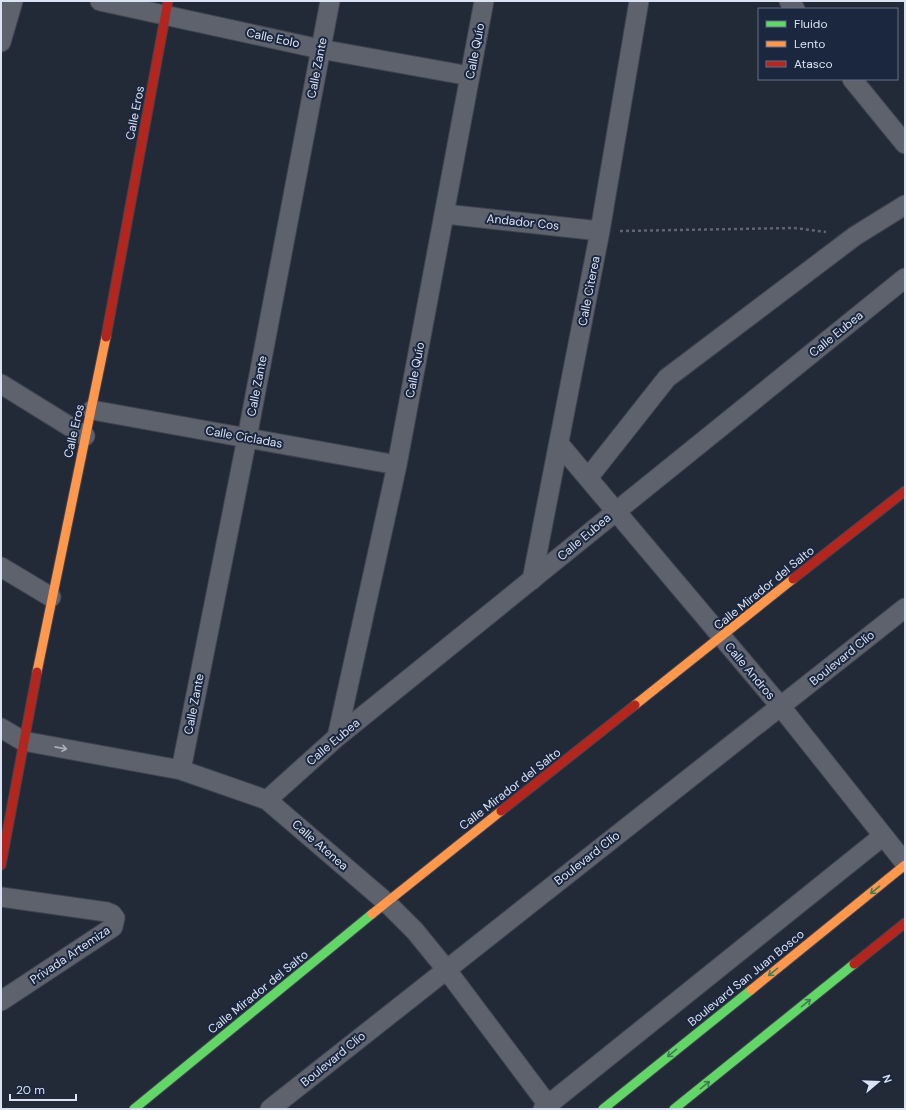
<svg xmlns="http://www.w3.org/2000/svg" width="906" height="1110" font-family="'DM Sans',sans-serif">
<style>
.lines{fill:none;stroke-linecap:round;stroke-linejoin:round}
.street-casing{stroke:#404451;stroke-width:21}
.fast-casing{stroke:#404451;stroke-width:11}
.slow-casing{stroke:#404451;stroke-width:11}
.jam-casing{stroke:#404451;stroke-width:11}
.path{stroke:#60666f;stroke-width:2.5;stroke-dasharray:3 3;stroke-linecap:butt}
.street{stroke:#5d626d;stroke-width:19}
.fast{stroke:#63d668;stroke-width:9}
.slow{stroke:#ff974d;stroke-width:9}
.jam{stroke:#b3261e;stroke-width:9}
.oneway{stroke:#a8afbd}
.oneway2{stroke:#3f7e54}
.labels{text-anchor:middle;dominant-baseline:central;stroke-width:4;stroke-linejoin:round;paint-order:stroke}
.street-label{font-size:12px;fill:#dae2f3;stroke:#1b263f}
</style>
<rect width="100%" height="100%" fill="#232a37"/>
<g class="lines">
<g class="street-casing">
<path id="street" d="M100,1L320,49L470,76
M789,1L795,9
M1,42L13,1
M852,79L905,144
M445,214L600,231
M1,384L85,436
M92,410L397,465
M560,445L781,707L905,863
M588,478L667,378L855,236L905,205
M1,567L51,597
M532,580L600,231L639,1
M1,728L23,741L181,770L267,800L386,902L415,931L446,969L548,1105
M337,737L397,465L484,1
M181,770L247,438L330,1
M267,800L337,737L905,278
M1,897L107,912L112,914L115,918L113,927L1,1001
M270,1109L905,608
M543,1109L883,836"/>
</g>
<g class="fast-casing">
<path id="fast" d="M134,1109L372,914
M603,1109L751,990
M674,1109L854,964"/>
</g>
<g class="slow-casing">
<path id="slow" d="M37,672L106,337
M635,705L793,579
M372,914L501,811
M751,990L905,865"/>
</g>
<g class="jam-casing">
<path id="jam" d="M106,337L168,1
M793,579L905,491
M501,811L635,705
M1,865L37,672
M854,964L905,923"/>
</g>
<path class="path" d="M620,231L794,228L826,232"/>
<use href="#street" class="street"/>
<use href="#fast" class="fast"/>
<use href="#slow" class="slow"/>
<use href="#jam" class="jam"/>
</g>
<defs><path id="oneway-shaft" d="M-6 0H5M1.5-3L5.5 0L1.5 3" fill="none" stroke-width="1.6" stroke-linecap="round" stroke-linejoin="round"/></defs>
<use class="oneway" href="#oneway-shaft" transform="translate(61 748) rotate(11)"/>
<g class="oneway2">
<use href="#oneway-shaft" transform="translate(875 890) rotate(141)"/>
<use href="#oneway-shaft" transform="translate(773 972) rotate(141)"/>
<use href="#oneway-shaft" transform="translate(806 1003) rotate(-39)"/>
<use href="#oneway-shaft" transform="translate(672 1053) rotate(141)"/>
<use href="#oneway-shaft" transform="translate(705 1085) rotate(-39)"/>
</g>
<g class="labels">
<g class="street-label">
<text transform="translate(273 38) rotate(12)">Calle Eolo</text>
<text transform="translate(475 51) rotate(-79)">Calle Quío</text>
<text transform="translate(317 68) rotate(-79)">Calle Zante</text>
<text transform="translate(135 113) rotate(-79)">Calle Eros</text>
<text transform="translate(523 222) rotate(6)">Andador Cos</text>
<text transform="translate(589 291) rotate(-79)">Calle Citerea</text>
<text transform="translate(836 334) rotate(-39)">Calle Eubea</text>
<text transform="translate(415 370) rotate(-79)">Calle Quío</text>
<text transform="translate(257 386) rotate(-79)">Calle Zante</text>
<text transform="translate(74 431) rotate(-77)">Calle Eros</text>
<text transform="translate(244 437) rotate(10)">Calle Cícladas</text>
<text transform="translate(584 537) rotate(-40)">Calle Eubea</text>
<text transform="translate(764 588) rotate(-39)">Calle Mirador del Salto</text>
<text transform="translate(842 658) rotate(-39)">Boulevard Clío</text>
<text transform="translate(750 671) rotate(50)">Calle Andros</text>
<text transform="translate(194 704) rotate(-79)">Calle Zante</text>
<text transform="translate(333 742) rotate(-40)">Calle Eubea</text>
<text transform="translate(510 789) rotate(-38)">Calle Mirador del Salto</text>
<text transform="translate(320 845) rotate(41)">Calle Atenea</text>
<text transform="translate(587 858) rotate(-38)">Boulevard Clío</text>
<text transform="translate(70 955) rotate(-34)">Privada Artemiza</text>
<text transform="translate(746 978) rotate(-39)">Boulevard San Juan Bosco</text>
<text transform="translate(258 992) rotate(-39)">Calle Mirador del Salto</text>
<text transform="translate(333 1059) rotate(-39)">Boulevard Clío</text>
</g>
</g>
<rect width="906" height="1110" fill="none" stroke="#dae2f3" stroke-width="4"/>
<rect x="758" y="8" width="140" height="72" fill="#1b263f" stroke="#677187"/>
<rect x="766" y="21" width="20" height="6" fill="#63d668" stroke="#677187"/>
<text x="794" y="28" font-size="12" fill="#dae2f3">Fluido</text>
<rect x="766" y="41" width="20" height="6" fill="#ff974d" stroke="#677187"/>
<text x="794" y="48" font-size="12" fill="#dae2f3">Lento</text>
<rect x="766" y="61" width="20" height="6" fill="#b3261e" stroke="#677187"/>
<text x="794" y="68" font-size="12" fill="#dae2f3">Atasco</text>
<g transform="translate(878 1082) rotate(71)" stroke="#1b263f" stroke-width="3" paint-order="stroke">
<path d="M0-3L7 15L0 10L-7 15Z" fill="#dae2f3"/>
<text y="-6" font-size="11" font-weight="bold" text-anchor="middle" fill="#dae2f3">N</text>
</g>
<path d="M10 1094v6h66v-6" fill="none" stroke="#dae2f3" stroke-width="2"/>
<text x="16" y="1094" font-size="12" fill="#dae2f3" stroke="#1b263f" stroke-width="3" paint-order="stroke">20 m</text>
</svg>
